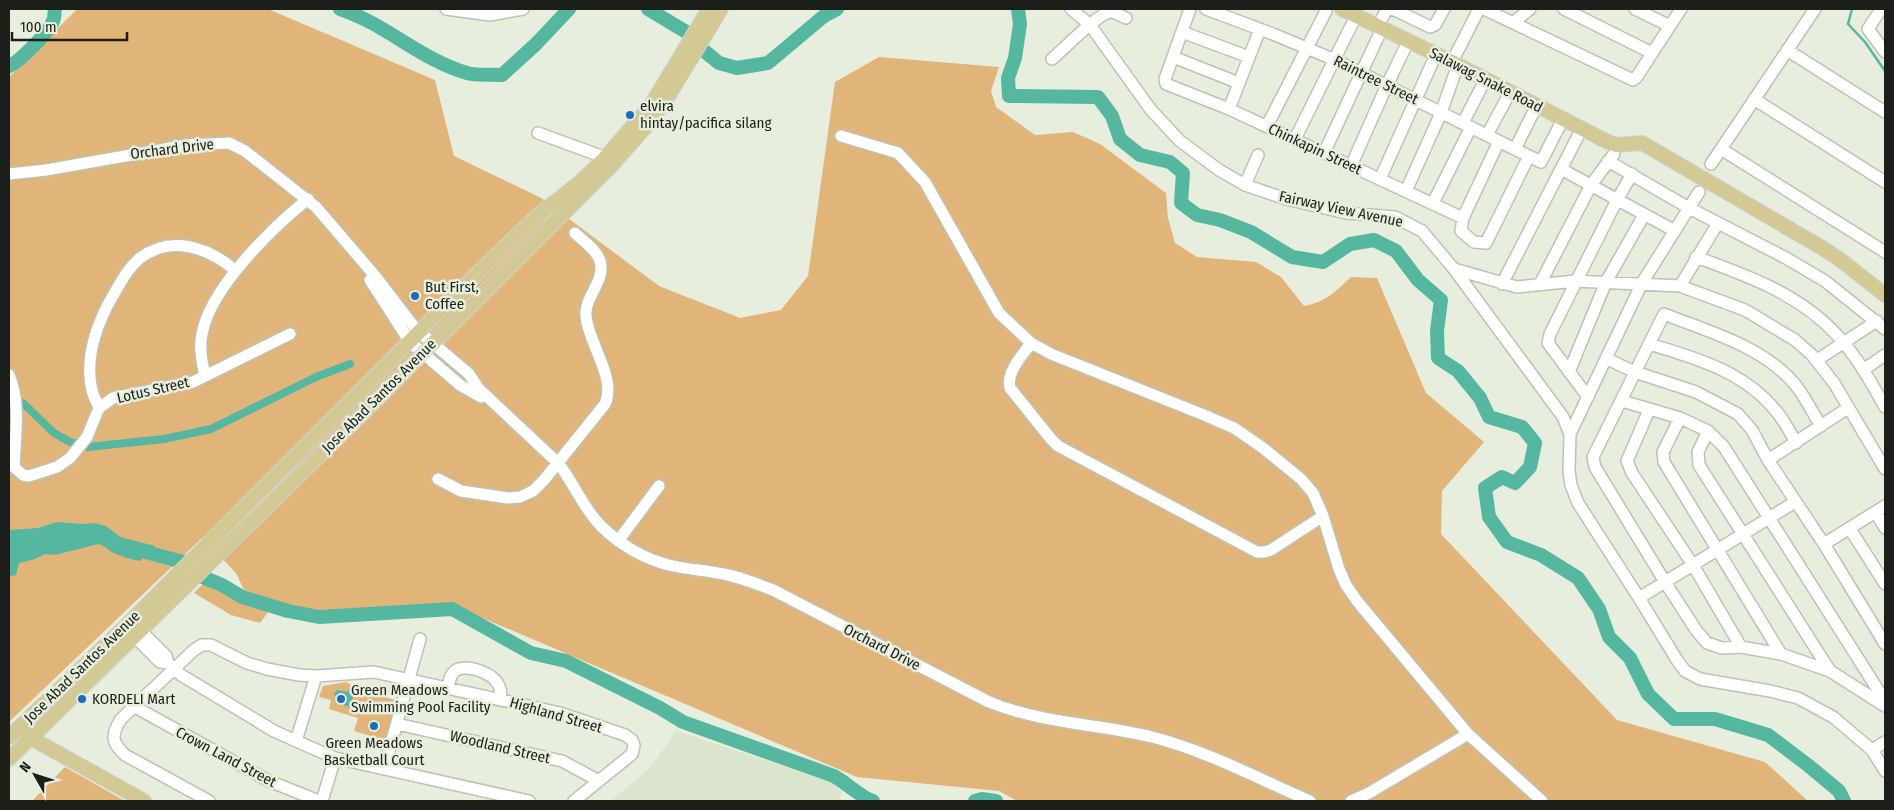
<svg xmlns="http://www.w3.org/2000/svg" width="1894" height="810" font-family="'Fira Sans Condensed',sans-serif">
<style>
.built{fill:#dbe5cd}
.green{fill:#e1b579}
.water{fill:#55b7a0}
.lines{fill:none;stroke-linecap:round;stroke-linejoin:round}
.stream{stroke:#55b7a0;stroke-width:2.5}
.canal{stroke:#55b7a0;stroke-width:8}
.river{stroke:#55b7a0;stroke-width:14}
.minor-casing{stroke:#bcc3b3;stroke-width:14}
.major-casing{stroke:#d2d2d1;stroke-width:16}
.minor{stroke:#fff;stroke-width:11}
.major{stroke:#d2c995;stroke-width:14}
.poi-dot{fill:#1c6cbb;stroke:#e7eede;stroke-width:2}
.labels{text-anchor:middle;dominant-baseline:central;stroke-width:5;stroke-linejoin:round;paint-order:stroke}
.street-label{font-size:15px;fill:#1c1f19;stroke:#e7eede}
.poi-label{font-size:15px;fill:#1c1f19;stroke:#e7eede;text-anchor:start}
</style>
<rect width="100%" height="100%" fill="#e7eede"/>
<path class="built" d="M676,731L830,781L842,792L840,801H611L651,767Z"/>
<path class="green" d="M77,9H268L435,80L454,156L541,198L659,286L740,318L781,310L808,276L835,82L879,57L999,67L991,91L996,107L1035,135L1073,132L1100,144L1166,193L1168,218L1175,243L1197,257L1256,262L1281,277L1304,306C1326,302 1335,292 1351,277L1377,278L1426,393L1484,442L1442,491L1441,534L1617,720L1765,762L1808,801H1017L999,791L857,777L452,605L317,611L278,603L244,590L236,573L202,538L9,722V77Z
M205,582L270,610L260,623L231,615L194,593Z
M346,682L360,690L399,701L387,741L354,731L358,718L329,709L331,700L319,697L323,686Z
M65,767L125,801H32Z"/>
<path class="water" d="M57,522L82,524L94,523L106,526L120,537L155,546L140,561C131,559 121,557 112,552C107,549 104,545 98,544L55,555L45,554L35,559L19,563L16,575L9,577V530L38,528Z
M349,688L355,690L350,707L344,705L345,702L341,701L340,696L336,697L334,694L337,690L348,692Z"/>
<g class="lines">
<path class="stream" d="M1852,9L1848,24L1865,42L1885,71"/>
<path class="canal" d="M9,403H23L54,433L70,442L88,447L164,439L211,429L316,377L350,364"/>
<path class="river" d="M340,9C386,24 421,60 467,73C477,76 491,74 502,75L536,44L569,9
M648,9L688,33L703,50L719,63L737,68L768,63L824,16L837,9
M1018,9L1020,24L1015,58L1008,78L1009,96L1098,97L1112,116L1120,139L1140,155L1170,162L1183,173L1181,203L1197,215L1220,220L1251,232L1292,257L1323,262L1350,244L1374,240L1396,251L1418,280L1441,300L1437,331L1438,358L1458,371L1480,398L1489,417L1522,427L1535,443L1530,467L1515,483L1502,477L1485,488L1489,517L1507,542L1541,555L1578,578L1599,609L1609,637L1630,658L1648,694L1674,719H1715L1768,735L1809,766L1839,791L1844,801
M9,66C18,63 50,31 53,21C55,18 54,12 55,9
M131,548L183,562L200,576L222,585L242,597L288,611L319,617L452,609L531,653L566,661L660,708L683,722L834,776C845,782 862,798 873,801
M975,801L982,799L996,801"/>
<g class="minor-casing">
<path id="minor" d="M446,9L490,15L523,9
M1071,9L1090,25L1151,110L1180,141L1219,170L1245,185L1286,199L1346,213L1395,217L1422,231L1454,269L1563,417L1570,434L1569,471L1571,485L1578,503L1639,598L1677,660L1685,671L1700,679L1770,691L1798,698L1833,717L1872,750L1885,771
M1190,9L1165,79L1166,84L1229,109L1463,218
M1206,9L1273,34L1335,60L1541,162L1560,125
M1389,9L1395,10L1430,27L1435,25L1444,9
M1484,9L1633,80L1636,78L1681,9
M1564,9L1652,53
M1635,9L1670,26
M1881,9L1868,29L1885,52
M1514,22L1530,9
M1378,26L1387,9
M1182,32L1249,57
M1787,50L1885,112
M1173,57L1239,83
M1052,59C1063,50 1099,12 1111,12C1115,12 1121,16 1126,18
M1452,62L1479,9
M1754,99L1885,182
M1229,109L1260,29
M1463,123L1482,86
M1267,126L1326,11
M538,133L601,156L609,164
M1487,135L1507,98
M841,136L898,153L925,182L999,313L1031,343L1051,354L1204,415L1234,428L1263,448L1301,479L1313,493L1323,516L1339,569L1346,585L1357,601L1468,734L1542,801
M1295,139L1353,22
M1499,141L1463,218L1461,231L1474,242L1486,243L1529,156
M1515,149L1534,111
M1721,149L1885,252
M1324,153L1379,35
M1608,161L1689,208L1786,258L1825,281L1885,329
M1711,164L1815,9
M1351,166L1387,85L1405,48
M1561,169L1675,231
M9,174L46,170L188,145L229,143L245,151L316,207L376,277L415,328L469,374L479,389L558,463C574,483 583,508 601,526C619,544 644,559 669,565C685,569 702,570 718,573C737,576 755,583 773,590L989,702C1041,723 1098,724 1152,737C1207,751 1259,779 1310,801
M1380,179L1433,61
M1245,185L1258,155
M1406,191L1441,113L1455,73
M1433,203L1471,127
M1696,257C1746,275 1799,294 1836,334C1856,355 1871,382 1885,407
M1454,269L1517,287L1575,281L1680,286L1745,310L1795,340L1812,355L1834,383L1885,469
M370,280L410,342L460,385L481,397
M1502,284L1578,136
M1540,284L1591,185L1614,154
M1680,286L1718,223
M1031,343C1022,356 1006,372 1010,388L1051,439L1058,446L1257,552H1264L1271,550L1323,516
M1649,344C1695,358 1744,371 1776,411C1784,420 1790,432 1796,443
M1607,359L1635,372L1696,392L1738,414L1752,430L1768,460L1824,544L1885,644
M1817,360L1877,321
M1863,370L1885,355
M1569,372L1606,282L1644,215
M9,375C21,402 15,438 14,467L23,475L29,476L57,467L70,458L87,437L99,408L113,398L193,382L290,334
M205,376C202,362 199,348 202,334C210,288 273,227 308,199
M1588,397L1548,343L1550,334L1617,200L1632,174
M1622,401L1680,418L1708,431L1724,447L1885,701
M99,408C97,402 93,396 92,390C84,357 98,320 115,292C122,280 129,267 140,258C172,235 207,247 235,270
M1649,410L1627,461L1632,473L1693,565L1741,647
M1680,418L1663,452L1664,462L1781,654
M1821,426C1813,413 1806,399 1797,387C1766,347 1709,332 1664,314L1593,457L1595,467L1665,582L1696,630L1707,643L1722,648L1741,647L1781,654L1830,671L1885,706
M1708,431L1698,452L1699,465L1830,671
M1570,434L1642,283L1699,192
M1768,460L1848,408
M438,479L461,491L508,498L520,497L533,491L544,480L605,404C617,378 588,343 586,316C584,297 606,281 600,261C597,250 583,241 575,233
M1876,513L1885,528
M1850,529L1885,584
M618,541L659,486
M1824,544L1885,506
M1639,598L1795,502
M135,625L166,656L168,663L181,675L274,731L296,741L335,758L529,801
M130,632L160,662L168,663
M448,688C449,682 450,674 456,670C468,664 492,673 498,684C501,689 501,694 500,699
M135,707L269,781L319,801
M397,724L562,761L599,781
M296,741L316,676
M1872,750L1885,742
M384,769L420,639
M209,801L125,755C111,742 111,735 121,719L194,650L202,645H211L247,663L267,669L299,675L316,676L374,672L560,713L625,735L632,740L634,745L632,754L574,801
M322,801L335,758
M1351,801L1369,793L1468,734"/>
</g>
<g class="major-casing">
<path id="major" d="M1342,9L1452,62L1608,142L1616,145L1642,143L1819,246L1838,258L1885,295
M26,732L31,738L144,801
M9,737L131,621L476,275L537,216L579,183L604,159L651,105L709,9
M9,759L361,415L611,166L650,122L664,103L721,9"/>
</g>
<use href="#minor" class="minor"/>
<use href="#major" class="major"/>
</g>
<g class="poi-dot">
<circle cx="630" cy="115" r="5"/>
<circle cx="415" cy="296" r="5"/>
<circle cx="82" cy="699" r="5"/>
<circle cx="341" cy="699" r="5"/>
<circle cx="374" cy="726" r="5"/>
</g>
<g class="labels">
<g class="street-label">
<text transform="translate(1376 80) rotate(26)">Raintree Street</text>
<text transform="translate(1486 80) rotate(27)">Salawag Snake Road</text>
<text transform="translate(172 149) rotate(-7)">Orchard Drive</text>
<text transform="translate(1315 149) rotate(25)">Chinkapin Street</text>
<text transform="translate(1341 209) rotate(12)">Fairway View Avenue</text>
<text transform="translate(153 390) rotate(-13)">Lotus Street</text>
<text transform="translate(379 396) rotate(-45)">Jose Abad Santos Avenue</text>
<text transform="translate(882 647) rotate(27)">Orchard Drive</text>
<text transform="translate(82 667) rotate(-44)">Jose Abad Santos Avenue</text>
<text transform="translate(556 715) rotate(16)">Highland Street</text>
<text transform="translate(500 747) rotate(13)">Woodland Street</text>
<text transform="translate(226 757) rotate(28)">Crown Land Street</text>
</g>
<g class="poi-label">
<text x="640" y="106">elvira<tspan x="640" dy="17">hintay/pacifica silang</tspan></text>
<text x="425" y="287">But First,<tspan x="425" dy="17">Coffee</tspan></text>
<text x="351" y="690">Green Meadows<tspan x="351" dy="17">Swimming Pool Facility</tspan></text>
<text x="92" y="699">KORDELI Mart</text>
<text x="374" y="743" text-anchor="middle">Green Meadows<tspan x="374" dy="17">Basketball Court</tspan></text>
</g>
</g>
<rect width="1894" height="810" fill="none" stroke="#1c1f19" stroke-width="20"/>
<g transform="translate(35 775) rotate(309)" stroke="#e7eede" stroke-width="4" paint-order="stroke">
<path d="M0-4L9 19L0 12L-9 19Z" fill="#1c1f19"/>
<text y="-8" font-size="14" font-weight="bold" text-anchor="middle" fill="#1c1f19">N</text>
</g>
<path d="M12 32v8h115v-8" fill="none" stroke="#1c1f19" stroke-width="2.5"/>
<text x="20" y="32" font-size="15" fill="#1c1f19" stroke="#e7eede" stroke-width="4" paint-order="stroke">100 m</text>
</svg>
